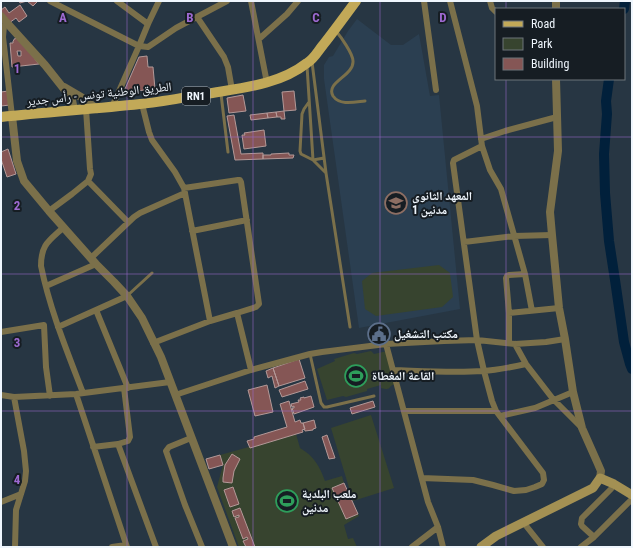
<svg xmlns="http://www.w3.org/2000/svg" width="633" height="548" font-family="'Roboto Condensed','Noto Naskh Arabic',sans-serif">
<style>
.built{fill:#2b3f51}
.green{fill:#37442f}
.lines{fill:none;stroke-linecap:round;stroke-linejoin:round}
.river{stroke:#01203b;stroke-width:10}
.building{fill:#855655;stroke:#b39998;fill-rule:evenodd}
.service{stroke:#7b704a;stroke-width:3}
.minor{stroke:#7b704a;stroke-width:6}
.tertiary{stroke:#7b704a;stroke-width:8}
.secondary{stroke:#a39053;stroke-width:9}
.primary{stroke:#c2a958;stroke-width:10}
.grid{fill:none;stroke:#9e69d2;stroke-width:1;stroke-opacity:0.55}
.labels{text-anchor:middle;dominant-baseline:central;stroke-width:4;stroke-linejoin:round;paint-order:stroke}
.shield{fill:#161d23;stroke:#aeb5bc;stroke-width:1}
.shield-label{font-size:11px;font-weight:bold;fill:#eff6fd}
.street-label{font-size:12px;fill:#eff6fd;stroke:#161d23}
.poi-label{font-size:12px;font-weight:bold;fill:#eff6fd;stroke:#161d23;text-anchor:start}
.grid-label{font-size:13px;text-anchor:middle;font-weight:bold;fill:#9e69d2;stroke:#161d23;stroke-width:4;stroke-linejoin:round;paint-order:stroke}
</style>
<rect width="100%" height="100%" fill="#273643"/>
<path class="built" d="M357,19L391,45H403L419,34L430,96L439,95L460,309L359,328L324,79V65L329,57L333,56L348,31Z"/>
<path class="green" d="M439,265L450,273L453,297L442,307L376,316L365,309L362,281L372,273Z
M371,351L374,354L387,351L395,384C387,386 393,391 381,388V385L367,389V391L346,397L343,396L327,400L317,369L335,361L334,359L354,353L357,354Z
M371,415L394,488L353,501L331,428Z
M296,434L300,448C314,456 320,467 325,481L342,476L344,483L359,516L344,525L348,539L353,538L357,547H239L217,487L223,465L220,455Z"/>
<g class="lines">
<path class="river" d="M624,9L625,1
M609,79L606,101L607,114L604,154L605,193L609,241L615,280L624,342L630,364L632,369"/>
</g>
<path class="building" d="M19,1H35L37,2L33,6L27,1L20,3Z
M20,5L27,16L19,22L16,18L9,23L1,12V10L5,7L9,13Z
M18,38L39,64L12,67L10,43H13V41L14,40V39ZM17,51H21V56H18Z
M147,56L148,67H153L155,89L125,92V89L139,57Z
M8,91L10,105L1,106V92Z
M294,91L296,110L284,111L282,92Z
M243,95L246,111L229,113L227,98Z
M284,111L285,119H281V117H277L276,112Z
M276,112L277,117L268,118L267,113Z
M267,113L268,118L251,120L250,115Z
M234,115L241,154L263,153V159L235,160L227,116Z
M264,130L266,146L244,149L242,135H245L244,133Z
M8,149L16,174L7,177L1,159V152Z
M289,153V155H294L293,158L263,159V155H271V154Z
M299,359L305,378L279,386L273,368Z
M273,368L279,386L275,388L272,376L268,378L266,371Z
M305,381L308,389L282,397L279,390Z
M267,385L273,412L255,416L248,390Z
M311,396L314,407L294,414L292,408H294V406L292,407L291,404L299,402L298,400H301L300,398L304,397V398Z
M289,401L295,422L300,420L301,423H303L305,429L302,430L303,432L250,448L247,441L254,439V437L287,427L280,404Z
M373,401L375,407L352,414L350,408Z
M314,420L316,428L313,429V430L305,431L303,423Z
M327,435L335,458L329,459L322,437Z
M232,454L240,459L234,471L232,483L223,482V478L225,465Z
M220,455L223,465L209,469L206,459Z
M344,483L358,514L346,519L332,488Z
M233,487L239,504L230,507L224,490Z
M240,508L255,547H246L243,541L248,539L247,537L243,539L235,518L239,517V515L234,517L232,511Z"/>
<g class="lines">
<path class="service" d="M336,31C341,37 353,54 353,61C354,76 325,82 333,96C340,106 355,102 365,101
M312,62L326,173L350,327
M307,66L313,160
M221,94L228,152
M309,102L304,109L302,114L300,151L301,154L313,160L326,173
M313,160L324,158
M128,295L152,273
M310,354L321,403L324,407H327L374,396"/>
<path class="minor" d="M50,1L139,46L112,107
M117,1L148,24L139,46L148,47L176,28L227,1
M251,1L267,83
M424,1L436,90
M450,1L477,106L482,146L490,170L501,189L525,274L532,311
M490,1L492,8L496,12
M197,17L224,57L228,67L232,90
M7,23L4,26L3,37L12,116
M148,24L159,1
M259,39L287,14L298,1
M142,104L149,132L152,140L175,172L184,188L210,321L153,343
M481,139L505,131L557,117
M88,181L128,222
M184,188L238,180H240L241,182L259,304L256,307L237,313
M49,211L72,194L88,181L91,174L90,169L86,109
M64,227C49,241 41,244 41,266C50,310 67,351 83,393
M192,231L247,220
M464,242L514,236L552,235
M91,258L134,217L140,213L185,193
M46,286L96,264
M96,310L128,388
M509,313L559,308
M210,321L237,313L251,370
M58,327L127,296
M1,332L44,325L46,367L50,396
M509,343V313L506,278L507,276L509,275L525,274
M386,344L428,502L438,527L443,547
M515,344L526,364L553,399L582,428
M393,370C423,371 453,373 483,371C498,370 512,367 526,364
M76,394L127,547
M1,395L14,397
M175,395L251,370L310,354L322,352L386,344L444,341L477,340L515,344L546,342L565,339
M404,411H496
M500,416L535,408L573,392
M191,438L169,447L166,451L185,505L202,547
M118,444L128,441L130,437L124,388
M93,447L118,444L156,547
M422,478L473,480L493,485L514,491L526,490L535,487L542,484L544,480L543,473L496,411L492,401L484,371L477,340L453,163L454,160L482,146
M1,502L21,494
M523,522L543,547
M594,537L582,526L581,524L582,518L611,489L614,484
M15,547L16,510L25,481L26,471L24,451L14,397L76,394L170,382
M112,547L126,545
M412,547L438,527
M581,547L594,537L632,499"/>
<path class="tertiary" d="M556,1V9
M1,16L7,23L45,65L68,94L72,100L74,110
M556,79L558,151L550,212L552,235L559,308L565,339L573,392L582,428L598,464L601,471L600,478
M64,87L81,97L97,109
M12,116L17,161L24,181L49,211L96,264L114,282L127,296L142,318L161,357L233,547"/>
<path class="secondary" d="M481,547L496,536L593,488L600,478L614,484L632,495"/>
<path class="primary" d="M1,117C47,112 94,109 140,104C162,102 185,97 206,94C241,88 279,85 307,63C314,59 318,51 323,45C334,31 345,16 356,1"/>
</g>
<path class="grid" d="M127,1V547M253,1V547M380,1V547M506,1V9M506,79V547M1,137H632M1,274H632M1,411H632"/>
<defs>
<g id="school-ring" transform="scale(1.15)"><circle r="9.5" fill="#161d23" stroke="#8d6e63" stroke-width="1.5"/><path d="M0-5L7-2L0 1L-7-2ZM-4 1L0 2.5L4 1V4Q0 6-4 4Z" fill="#8d6e63"/></g>
<g id="civic-ring" transform="scale(1.15)"><circle r="9.5" fill="#161d23" stroke="#5c6f8a" stroke-width="1.5"/><path d="M-.6-6.5H3V-4.5H.6V-3L4-1V1h2V6H-6V1h2V-1L-.6-3ZM-1.2 2.5V6h2.4V2.5Z" fill="#5c6f8a"/></g>
<g id="stadium-ring" transform="scale(1.15)"><circle r="9.5" fill="#161d23" stroke="#2e9e5b" stroke-width="1.5"/><path d="M0-5a6.5 5 0 1 0 0 10a6.5 5 0 1 0 0-10ZM-3.5-1.8h7v3.6h-7Z" fill="#2e9e5b"/></g>
</defs>
<g fill-rule="evenodd">
<use href="#school-ring" x="396" y="203"/>
<use href="#civic-ring" x="379" y="334"/>
<use href="#stadium-ring" x="356" y="376"/>
<use href="#stadium-ring" x="287" y="501"/>
</g>
<g class="labels">
<rect class="shield" x="182" y="87" width="28" height="18" rx="3"/>
<g class="shield-label">
<text x="196" y="96">RN1</text>
</g>
<g class="street-label">
<text transform="translate(99 94) rotate(-6)">الطريق الوطنية تونس - رأس جدير</text>
</g>
<g class="poi-label">
<text x="412" y="196">المعهد الثانوي<tspan x="412" dy="14">مدنين 1</tspan></text>
<text x="394" y="334">مكتب التشغيل</text>
<text x="372" y="376">القاعة المغطاة</text>
<text x="302" y="494">ملعب البلدية<tspan x="302" dy="14">مدنين</tspan></text>
</g>
</g>
<g class="grid-label">
<text x="63" y="22">A</text>
<text x="190" y="22">B</text>
<text x="316" y="22">C</text>
<text x="443" y="22">D</text>
<text x="17" y="73">1</text>
<text x="17" y="210">2</text>
<text x="17" y="347">3</text>
<text x="17" y="484">4</text>
</g>
<rect width="633" height="548" fill="none" stroke="#eff6fd" stroke-width="4"/>
<rect x="495" y="8" width="130" height="72" fill="#161d23" stroke="#6d747a"/>
<rect x="503" y="21" width="20" height="6" fill="#c2a958" stroke="#6d747a"/>
<text x="531" y="28" font-size="12" fill="#eff6fd">Road</text>
<rect x="503" y="38" width="20" height="12" fill="#37442f" stroke="#6d747a"/>
<text x="531" y="48" font-size="12" fill="#eff6fd">Park</text>
<rect x="503" y="58" width="20" height="12" fill="#855655" stroke="#6d747a"/>
<text x="531" y="68" font-size="12" fill="#eff6fd">Building</text>
</svg>
